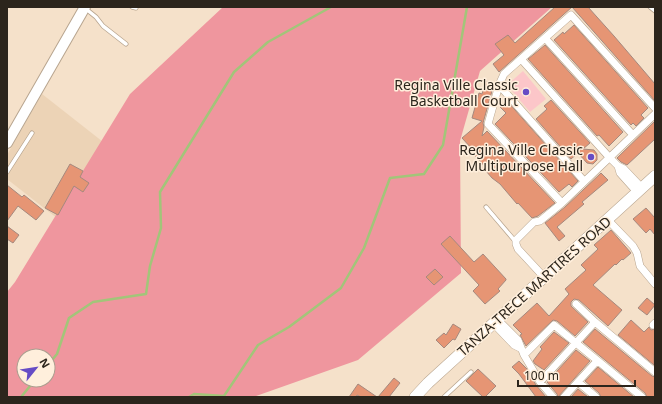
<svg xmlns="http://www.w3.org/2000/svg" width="662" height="404" font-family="'Noto Sans',sans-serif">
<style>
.built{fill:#ecd3b6}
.green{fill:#fcc6c9}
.forest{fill:#ef969e;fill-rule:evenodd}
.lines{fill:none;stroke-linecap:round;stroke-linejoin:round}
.stream{stroke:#a2c579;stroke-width:2.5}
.building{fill:#e69574;stroke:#a5897e}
.lane-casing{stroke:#b8a58f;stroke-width:5}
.street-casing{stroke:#b8a58f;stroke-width:8}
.secondary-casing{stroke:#b8a58f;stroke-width:12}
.primary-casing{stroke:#b8a58f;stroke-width:12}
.lane{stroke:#fff;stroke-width:3.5}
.street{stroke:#fff;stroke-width:7}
.secondary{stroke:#fff;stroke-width:10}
.primary{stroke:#fff;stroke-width:11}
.poi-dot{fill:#664cc5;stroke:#ffefdc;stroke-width:1.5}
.labels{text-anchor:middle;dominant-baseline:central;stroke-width:3;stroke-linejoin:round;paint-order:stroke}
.poi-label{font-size:14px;fill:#2c251c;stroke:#ffefdc;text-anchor:end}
.street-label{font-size:14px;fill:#2c251c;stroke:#ffefdc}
</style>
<rect width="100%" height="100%" fill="#f5e1ca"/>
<path class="built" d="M42,94L112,149L67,226L7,179V155Z"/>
<path class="green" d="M523,71L546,99L530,112L507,85Z"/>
<path class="forest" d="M223,7H552L480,71L460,141L461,273L358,360L253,397H7V292L15,282L130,94ZM24,356H48V380H24Z"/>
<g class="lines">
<path class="stream" d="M48,365L57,354L69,318L93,302L146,294L150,266L161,228L160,192L234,72L268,42L331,7
M21,397L35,380
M189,397L194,394L224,396L258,345L289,327L341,288L364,248L390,178L424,174L443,145L467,7"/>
</g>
<path class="building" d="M555,7H572L499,72L493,64L504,55L495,44L508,35L515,43Z
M572,7H588L614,36L655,84V101Z
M574,25L648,108L641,115L644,118L636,126L633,123L631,125L554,40L563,32L564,34Z
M545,45L623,132L609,146L599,135L597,136L528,59Z
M486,81L494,84L483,123L484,127L482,136L487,131L555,203L538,216L532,218L518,203L517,204L500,184L492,178L486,171L488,170L471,151L473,150L462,138L482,121L472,118L479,93L482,94Z
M551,100L590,143L583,149L594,150L597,154V160L593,164L587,163L578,153L571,159L536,119L547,109L544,106Z
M507,101L578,181L572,187L569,184L559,192L495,124L506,113L500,107Z
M655,121V139L627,165L621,162L617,158Z
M70,164L83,171L80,177L89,183L83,192L74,186L58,215L45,208Z
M601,173L608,180L582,202L584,204L557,227L565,236L559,241L545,223L565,207Z
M7,185L22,197L24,195L44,211L36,220L18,206L7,221Z
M646,208L655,218V235L650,229L646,233L633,219Z
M7,226L19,235L13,243L7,239Z
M611,230L631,253L623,260L622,259L616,265L615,264L593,285L622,310L608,326L579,300L574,299L571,302V306L588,322L575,336L557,321L553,320L526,346L520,335L522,334L513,325L537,303L549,316L569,294L565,289L586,270L581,265L598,249L594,245Z
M450,236L474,262L483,254L506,279V280L498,289L500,291L485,304L473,291L479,285L441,244Z
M435,269L443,277L434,285L426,277Z
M647,298L655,305L647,315L638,308Z
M631,320L644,332L649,327L651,330L655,329L654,365L618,335Z
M453,324L461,329L455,340L453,339L444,348L436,340L444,333L446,335Z
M595,329L652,376L655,377V397H647L645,393L583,342Z
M554,332L569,343L544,370L535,364L533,361L542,349L540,347Z
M576,350L590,361L558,397L557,394L547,382Z
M519,361L527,369L536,385L546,397H536L519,374L512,367Z
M598,367L634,397H601L599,393L585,381Z
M478,369L496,386L485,397H483L466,381Z
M394,378L400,383L389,397H378Z
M358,384L377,397H361L357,395L356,397H349Z
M578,389L588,397H571Z"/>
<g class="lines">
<g class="lane-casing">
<path id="lane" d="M132,7L136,8
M650,7L655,11
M86,9L96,17L103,26L126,44
M7,172L32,133
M486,207L515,241
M444,397L471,372"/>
</g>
<g class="street-casing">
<path id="street" d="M545,38L633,135
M521,59L609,157L618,166L624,169L642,188
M499,85L584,181
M618,166L620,173L637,192
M562,203L488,124L499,85L504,74L571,15L655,108
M607,219L633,246L637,253L640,266L655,284
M544,277L518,249L516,244V240L534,222L540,221L562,203L655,114
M576,304L595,322L655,372
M497,319L518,340L524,355L540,382L553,397
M493,323L514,345L520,348
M653,325L655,323
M524,355L554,325L642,397
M540,382L595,322
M578,382L596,397
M564,397L597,361"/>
</g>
<g class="secondary-casing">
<path id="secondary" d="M7,143L85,7"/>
</g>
<g class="primary-casing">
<path id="primary" d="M415,397L428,383L655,176"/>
</g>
<use href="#lane" class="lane"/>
<use href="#street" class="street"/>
<use href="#secondary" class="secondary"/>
<use href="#primary" class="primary"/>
</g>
<g class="poi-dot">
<circle cx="526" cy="92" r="4"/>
<circle cx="591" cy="157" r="4"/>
</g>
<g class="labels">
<g class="poi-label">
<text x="518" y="84">Regina Ville Classic<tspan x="518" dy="16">Basketball Court</tspan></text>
<text x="583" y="149">Regina Ville Classic<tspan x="583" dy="16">Multipurpose Hall</tspan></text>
</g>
<g class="street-label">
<text transform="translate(534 286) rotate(-42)">TANZA-TRECE MARTIRES ROAD</text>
</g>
</g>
<rect width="662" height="404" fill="none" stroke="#2c251c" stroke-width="16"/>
<g transform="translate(36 368) rotate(60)"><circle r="19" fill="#ffefdc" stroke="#ab9e8f"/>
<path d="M0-3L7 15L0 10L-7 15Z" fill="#664cc5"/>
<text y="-6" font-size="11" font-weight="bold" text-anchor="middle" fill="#2c251c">N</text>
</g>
<path d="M518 380v6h117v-6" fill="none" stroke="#2c251c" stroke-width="2"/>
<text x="524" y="380" font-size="12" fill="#2c251c" stroke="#ffefdc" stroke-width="3" paint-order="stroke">100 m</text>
</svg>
